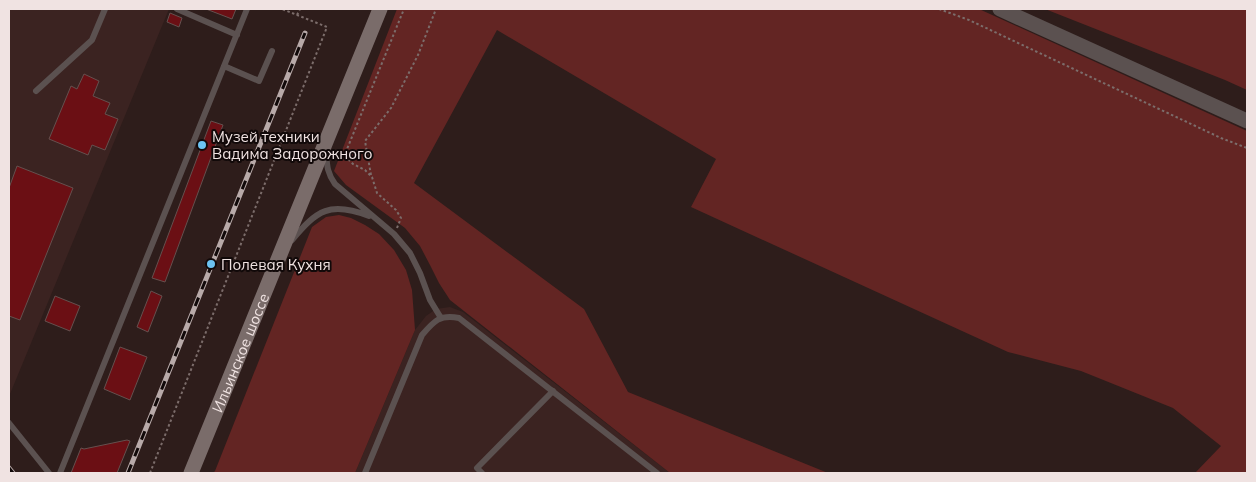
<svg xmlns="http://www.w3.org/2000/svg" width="1256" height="482" font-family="Mulish,sans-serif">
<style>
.built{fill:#3b2321}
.green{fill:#632523}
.building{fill:#6b0f14;stroke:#65504e}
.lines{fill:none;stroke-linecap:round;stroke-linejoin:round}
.path{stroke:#7c6d6b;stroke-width:2;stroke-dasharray:2.5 2.5;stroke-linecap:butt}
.service{stroke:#5b5150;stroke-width:6}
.tertiary{stroke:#5b5150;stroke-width:15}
.secondary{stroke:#7a6c6a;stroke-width:15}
.rail-casing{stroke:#b8aaa9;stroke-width:5}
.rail{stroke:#110909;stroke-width:3;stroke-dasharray:9;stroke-linecap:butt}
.poi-dot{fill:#6cc3f2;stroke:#110909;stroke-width:2}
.labels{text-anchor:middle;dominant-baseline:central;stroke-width:4;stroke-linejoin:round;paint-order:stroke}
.poi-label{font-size:15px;fill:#f0e3e2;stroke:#110909;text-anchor:start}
.street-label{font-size:15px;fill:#f0e3e2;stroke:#110909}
</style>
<rect width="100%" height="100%" fill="#2e1d1b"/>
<path class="built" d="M9,9H169L10,394L9,392Z
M450,307L463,312L670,473H355L415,330L426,316L436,309Z"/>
<path class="green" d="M397,9H979L1247,131V473H1195L1221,446L1173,408L1081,371L1008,352L691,207L716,159L497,30L414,183L584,309L628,392L828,473H670L450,300L439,283L430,265L420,246L405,228L346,185L334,171Z
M1045,9H1247V90L1225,80Z
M339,215L351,218L365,225L379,234L394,250L406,270L412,290L415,330L355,473H213L215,471L312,227L326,217Z"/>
<path class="building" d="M206,9H236L232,19Z
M170,13L182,18L179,27L167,22Z
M84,74L99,81L93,96L110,103L105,114L118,119L105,150L92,145L88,155L49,139L71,86L77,89Z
M211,121L223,125L165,282L152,278Z
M17,166L73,188L20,320L9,316V188Z
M151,291L162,296L148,332L137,327Z
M55,296L80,306L70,331L45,321Z
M120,347L147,357L130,400L104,389Z
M127,440L130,441L117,473H71L81,448L84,449Z"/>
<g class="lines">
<path class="path" d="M939,9L969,20L1221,138L1247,148
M297,15L300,9
M371,175L365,141L391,108L418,55L436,9
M397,228L401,218L396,210L377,193L372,177L365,170L353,164L348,159L345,154L404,9
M150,473L327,27L282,9"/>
<path class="service" d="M177,9L237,35
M224,66L259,81L272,51
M36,91L92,40L105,9
M326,152C327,165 327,173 335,184L394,234L410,253L420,273L430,300L441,318
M292,240C317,210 330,201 369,216
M9,423L49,473
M60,473L247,9
M365,473L422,335C434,321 440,314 459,318L657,473
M482,473L477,468L553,391"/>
<path class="tertiary" d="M1000,9L1247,121"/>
<path class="secondary" id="s1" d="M191,473L380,9"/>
<g class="rail-casing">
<path id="rail" d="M9,468L13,473
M128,473L305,33"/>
</g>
<use href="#rail" class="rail"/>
</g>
<g class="poi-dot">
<circle cx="202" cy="145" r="5"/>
<circle cx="211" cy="264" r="5"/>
</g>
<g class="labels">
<g class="poi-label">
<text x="212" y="136">Музей техники<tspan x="212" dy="17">Вадима Задорожного</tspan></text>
<text x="221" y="264">Полевая Кухня</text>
</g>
<g class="street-label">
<text stroke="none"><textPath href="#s1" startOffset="130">Ильинское шоссе</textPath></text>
</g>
</g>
<rect width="1256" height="482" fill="none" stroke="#f0e3e2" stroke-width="20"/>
</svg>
